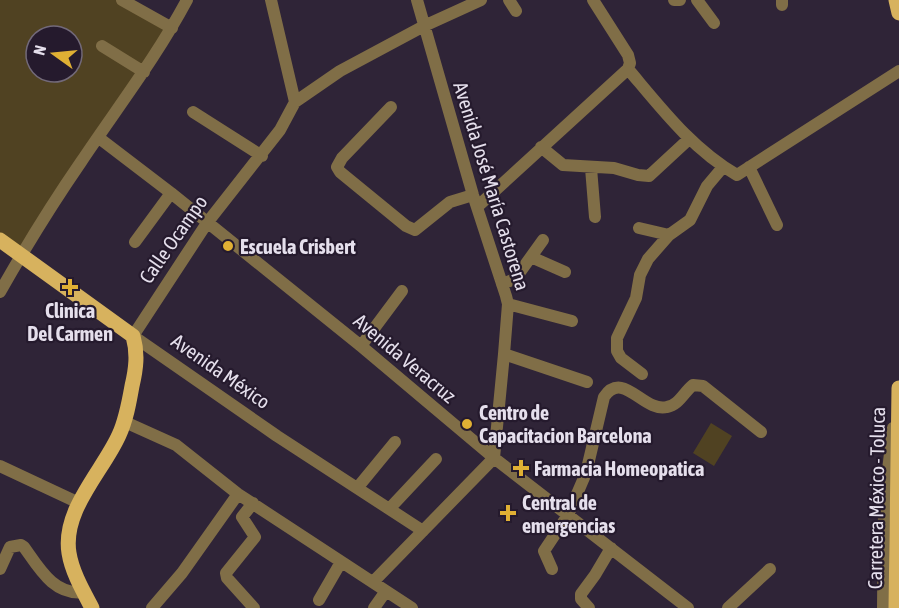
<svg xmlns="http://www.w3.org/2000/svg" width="899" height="608" font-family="'Asap Condensed',sans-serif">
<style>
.green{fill:#504222;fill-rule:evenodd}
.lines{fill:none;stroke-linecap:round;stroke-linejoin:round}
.minor{stroke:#806e47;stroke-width:12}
.major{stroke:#d7b25e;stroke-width:15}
.poi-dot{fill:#e0b034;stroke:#251a2d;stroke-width:2}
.labels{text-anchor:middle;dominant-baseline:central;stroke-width:4.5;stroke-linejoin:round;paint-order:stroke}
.street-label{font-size:20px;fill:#e5dfec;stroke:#251a2d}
.poi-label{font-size:20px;font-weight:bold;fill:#e5dfec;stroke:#251a2d;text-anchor:start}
</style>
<rect width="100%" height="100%" fill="#2f2437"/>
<path class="green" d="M0,0H117L169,27L21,255L0,240ZM36,36H72V72H36Z
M711,423L732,436L714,466L693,453Z"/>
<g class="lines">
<path class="minor" d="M122,0L172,28
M271,0L295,102
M417,0L473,195L506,296L508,304L504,354L494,458
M509,0L516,11
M674,0H680
M697,0L714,23
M782,0V5
M102,46L144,72
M628,69C661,108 692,149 737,175L899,71
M391,107L342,158L337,167L340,172L406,226L415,230L450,202L473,195
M193,112L262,156
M99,138L171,193L361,346L494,458L688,608
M541,147L563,165L614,168L638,175L649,176L689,139
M749,167L777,225
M591,168L595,217
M477,207L628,69L630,63L628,55L593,0
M639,228L669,235
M135,242L171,193
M531,257L565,272
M502,284L515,279L543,240
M0,292C25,248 52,204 81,162C117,108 156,58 187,0
M508,304L572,321
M361,346L402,291
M504,354L587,382
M642,374L621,358L617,351V338L636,298L640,275L648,259L669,235L690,220L707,186L723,167
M125,422L176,445L238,494L412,608
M0,466L79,503
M358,487L395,442
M253,503L242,517L255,537L226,573L227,578L254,608
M390,508L436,459
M423,531L277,436L133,336L207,223L280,130L295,102L340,71L424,26L481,0
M0,569L10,547L21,545L24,547C39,568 54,596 84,592
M552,569L544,551L568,515L586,473L604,397C623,369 644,413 667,407C679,405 684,392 693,385L703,386L761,432
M373,582L494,458
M319,600L341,562
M152,608L182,573L238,494
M374,608L386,591
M589,608L581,599V594L595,575L611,548
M728,608L770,569
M883,608L884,504L893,428"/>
<path class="major" d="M896,0L899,13
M0,240L133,336C138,354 136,369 132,386C129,403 126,420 119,435C103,471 62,510 69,553C72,572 83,591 92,608
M896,608L899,388"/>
</g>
<g class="poi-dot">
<circle cx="228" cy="246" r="6"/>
<path d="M67 278h6v6h6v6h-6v6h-6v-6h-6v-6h6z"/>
<circle cx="467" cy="424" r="6"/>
<path d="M518 459h6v6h6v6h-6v6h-6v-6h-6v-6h6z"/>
<path d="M505 504h6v6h6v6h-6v6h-6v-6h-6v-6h6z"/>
</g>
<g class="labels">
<g class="street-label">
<text transform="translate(492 186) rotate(73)">Avenida José María Castorena</text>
<text transform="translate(173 239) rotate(-55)">Calle Ocampo</text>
<text transform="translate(405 358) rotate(40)">Avenida Veracruz</text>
<text transform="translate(221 371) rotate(35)">Avenida México</text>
<text transform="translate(876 498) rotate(-89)">Carretera México - Toluca</text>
</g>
<g class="poi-label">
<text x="240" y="246">Escuela Crisbert</text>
<text x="70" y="310" text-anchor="middle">Clinica<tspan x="70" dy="23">Del Carmen</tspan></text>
<text x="479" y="412">Centro de<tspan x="479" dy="23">Capacitacion Barcelona</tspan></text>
<text x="534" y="468">Farmacia Homeopatica</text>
<text x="522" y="502">Central de<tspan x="522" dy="23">emergencias</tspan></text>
</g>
</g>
<g transform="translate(54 54) rotate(285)"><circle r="28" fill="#251a2d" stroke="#726979" stroke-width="1.5"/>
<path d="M0-4.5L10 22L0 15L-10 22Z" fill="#e0b034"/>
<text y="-9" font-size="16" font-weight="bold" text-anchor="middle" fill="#e5dfec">N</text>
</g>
</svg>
